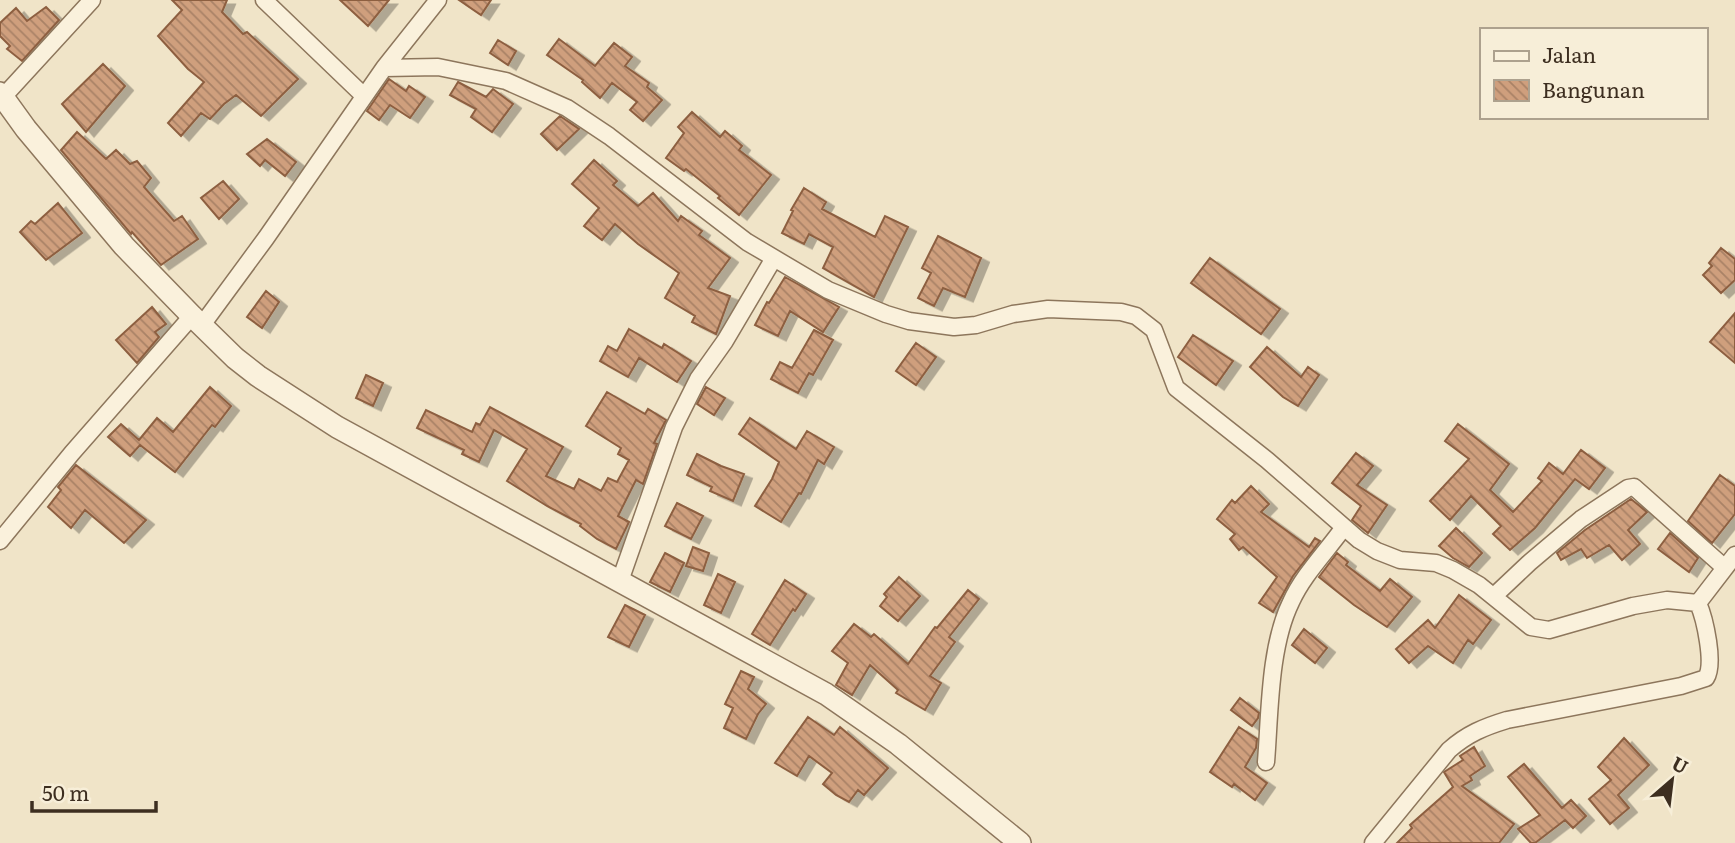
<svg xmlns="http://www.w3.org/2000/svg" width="1735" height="843" font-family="Literata,serif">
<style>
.building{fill:url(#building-back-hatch);stroke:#8d5f41;stroke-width:2;filter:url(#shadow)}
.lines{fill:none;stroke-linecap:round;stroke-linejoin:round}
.minor-casing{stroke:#8d765c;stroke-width:19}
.tertiary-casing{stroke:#8d765c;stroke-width:24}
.minor{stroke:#faf1dc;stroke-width:16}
.tertiary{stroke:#faf1dc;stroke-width:21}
</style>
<defs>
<pattern id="building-back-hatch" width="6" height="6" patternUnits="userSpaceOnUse" patternTransform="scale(1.75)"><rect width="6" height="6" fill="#cf9f7d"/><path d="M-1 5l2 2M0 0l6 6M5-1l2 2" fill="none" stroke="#a98266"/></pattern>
<filter id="shadow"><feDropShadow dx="8" dy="4.5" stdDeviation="0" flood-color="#0004"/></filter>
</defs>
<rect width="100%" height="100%" fill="#f0e4c8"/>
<path class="building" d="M172,0H227L222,12L243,34L247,32L298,79L261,116L236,95L224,104L210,119L201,113L181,136L168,123L204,82L188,69L158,36L182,10Z
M340,0H389L368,26Z
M459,0H491L481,15Z
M46,7L59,20L22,61L7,49L10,46L0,36V23L16,8L27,21Z
M559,39L595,66L614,43L632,57L625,66L649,83L647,87L662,100L643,121L630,110L637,102L612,83L600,98L582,82L583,80L547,55Z
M498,40L516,51L508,65L490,53Z
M103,64L125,86L86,132L62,104Z
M389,79L406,91L409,86L425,97L410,118L390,105L379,120L367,111Z
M458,82L486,97L493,89L513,104L492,132L471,117L476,109L450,95Z
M692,112L720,137L725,131L742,146L739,150L771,175L739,215L718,198L720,196L686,169L684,171L666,158L684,133L678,127Z
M560,116L579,129L557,150L541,134Z
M77,132L106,159L116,150L130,164L137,161L151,178L144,187L174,221L182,216L198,239L161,265L132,232L131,234L61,150Z
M267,139L296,162L285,176L265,160L260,166L247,154Z
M594,160L617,181L613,185L638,206L653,193L678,221L681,216L702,231L699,235L730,258L708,288L730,296L716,334L692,322L695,316L665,298L679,273L638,244L615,224L602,240L584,226L599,208L572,184Z
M223,181L239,199L219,219L201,198Z
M804,188L826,202L822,209L875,237L885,216L908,227L874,297L823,268L833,247L809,234L804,244L782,233L793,211L791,210Z
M58,203L82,233L46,260L20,232L31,221L35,224Z
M938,236L981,258L965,297L943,288L934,306L918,298L931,273L922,268Z
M1721,248L1735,259V280L1721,293L1703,275L1712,266L1709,263Z
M1210,258L1280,309L1261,334L1191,283Z
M785,277L839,307L823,332L790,311L778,336L755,325L767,302L769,303Z
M266,291L279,302L262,328L247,317Z
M152,307L166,324L155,332L159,337L137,363L116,340Z
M1735,313V363L1710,342Z
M629,329L662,348L664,344L691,361L677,382L639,358L628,377L600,361L608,346L617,351Z
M814,330L833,340L813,375L809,373L798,393L771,379L780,362L792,368Z
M1193,335L1233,361L1216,385L1178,357Z
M916,343L936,357L916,385L896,371Z
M1267,347L1301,377L1308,367L1319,375L1298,406L1283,397L1250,367Z
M366,375L383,383L373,406L356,398Z
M210,387L231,406L215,427L212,425L175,472L140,445L130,456L108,437L121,424L139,440L157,418L173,432Z
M706,387L725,398L714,415L697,404Z
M607,392L645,414L648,409L666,420L654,443L657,444L643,484L636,480L618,516L629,522L616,549L597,539L580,526L581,524L547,506L507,481L527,449L494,430L479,462L462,454L464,450L417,428L426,410L472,432L476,423L480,425L490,407L563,447L546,476L574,489L579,479L601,491L608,478L617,482L629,460L618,454L621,448L586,426Z
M750,418L796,449L807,431L834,447L824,464L818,460L801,494L799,493L781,522L755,506L772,479L779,462L739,434Z
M1458,424L1509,464L1490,490L1513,512L1542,481L1538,478L1549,463L1563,474L1581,450L1605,468L1589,489L1575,479L1535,528L1510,550L1493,534L1501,526L1471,496L1450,520L1430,501L1469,459L1445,441Z
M1356,453L1373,466L1357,485L1387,505L1368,533L1352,520L1361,506L1332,483Z
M697,454L721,466L744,474L733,501L710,491L712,487L687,475Z
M76,465L146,520L124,543L85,510L71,528L48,507L61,490L58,487Z
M1720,475L1735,486V514L1712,543L1688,521Z
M1251,486L1269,504L1261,512L1309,547L1315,538L1320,541L1293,576L1273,612L1259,603L1277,577L1243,547L1239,550L1230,539L1235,534L1217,519L1232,500L1235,503Z
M1631,499L1647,512L1628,530L1640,544L1622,560L1609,545L1587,558L1581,549L1561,560L1557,553L1585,530Z
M677,503L703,516L691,539L665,526Z
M1456,528L1482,553L1469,567L1453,558L1439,546Z
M1670,533L1698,558L1689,572L1658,549Z
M693,547L709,553L703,571L686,566Z
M665,553L684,563L670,592L650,582Z
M1337,553L1348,562L1346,565L1380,591L1390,579L1412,597L1387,627L1354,605L1319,577Z
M718,574L735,582L721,613L704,605Z
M899,577L920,596L898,621L880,606L887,597L884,594Z
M785,580L806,594L795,611L793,609L770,645L752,634Z
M968,590L979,599L949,637L955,642L930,676L941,683L925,710L896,693L898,690L870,665L852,695L836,685L848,663L832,651L854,624L871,637L874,634L908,664L935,627L937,628Z
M1459,595L1491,620L1473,644L1468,640L1453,663L1428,646L1409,663L1396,649L1428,620L1435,628Z
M625,605L645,615L629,647L608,637Z
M1304,629L1327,648L1315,663L1292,645Z
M741,671L754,677L748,689L766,704L758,714L746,739L724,728L733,708L725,704Z
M1240,698L1259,713L1258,718L1252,726L1231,710Z
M808,717L834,735L840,727L888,768L864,795L858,790L849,802L836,795L823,784L832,773L809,756L797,776L775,763Z
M1239,727L1257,739L1256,748L1245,767L1267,783L1255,800L1234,784L1232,787L1210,772Z
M1624,738L1649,765L1618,795L1629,808L1610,824L1589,799L1611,780L1598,767Z
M1474,747L1485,766L1470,776L1472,780L1462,786L1514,824L1499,843H1397L1412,828L1410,825L1453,787L1444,772L1463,760L1460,756Z
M1524,764L1562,808L1571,800L1586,816L1573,828L1565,820L1535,843H1531L1518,829L1540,815L1508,777Z"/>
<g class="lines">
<g class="minor-casing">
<path id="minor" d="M264,0L364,96
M384,68L438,0
M3,97L92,0
M202,325L266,238L384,68L438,67L506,81L567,108L609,136L747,242L828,290L886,314L909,321L954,327L976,325L1013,314L1048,309L1121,312L1136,316L1154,330L1176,388L1267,460L1359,540L1377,551L1400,560L1436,563L1453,570L1479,585L1531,627L1549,630L1633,606L1667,600L1698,603L1735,555
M0,541L72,453L192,316
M620,581L674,427L698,379L725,341L774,258
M1494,596L1529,563L1581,519L1628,488L1634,487L1725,568
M1266,762C1270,713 1269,647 1291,602C1303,575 1327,551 1344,527
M1373,843L1449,750C1467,734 1484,727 1507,720L1681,686L1706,678C1715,664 1705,619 1698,603"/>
</g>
<g class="tertiary-casing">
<path id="tertiary" d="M0,93L26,129L124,246L192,316L235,358L258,376L337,427L826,694L898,744L1020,843"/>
</g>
<use href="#minor" class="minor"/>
<use href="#tertiary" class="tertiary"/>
</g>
<rect x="1480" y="28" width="228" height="91" fill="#f7eed8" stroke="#ada18e" stroke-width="2"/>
<rect x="1494" y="51" width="35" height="10" fill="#faf1dc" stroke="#ada18e" stroke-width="2"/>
<text x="1542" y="63" font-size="21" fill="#3d2e20">Jalan</text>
<rect x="1494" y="80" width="35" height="21" fill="url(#building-back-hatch)" stroke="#ada18e" stroke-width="2"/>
<text x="1542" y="98" font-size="21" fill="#3d2e20">Bangunan</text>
<g transform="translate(1672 780) rotate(28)" stroke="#f7eed8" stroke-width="5" paint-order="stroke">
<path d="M0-5L12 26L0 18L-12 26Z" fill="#3d2e20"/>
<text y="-10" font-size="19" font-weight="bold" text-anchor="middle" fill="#3d2e20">U</text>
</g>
<path d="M32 801v10h124v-10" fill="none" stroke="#3d2e20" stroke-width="3.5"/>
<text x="42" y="801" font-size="21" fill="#3d2e20" stroke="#f7eed8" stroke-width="5" paint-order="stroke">50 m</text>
</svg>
